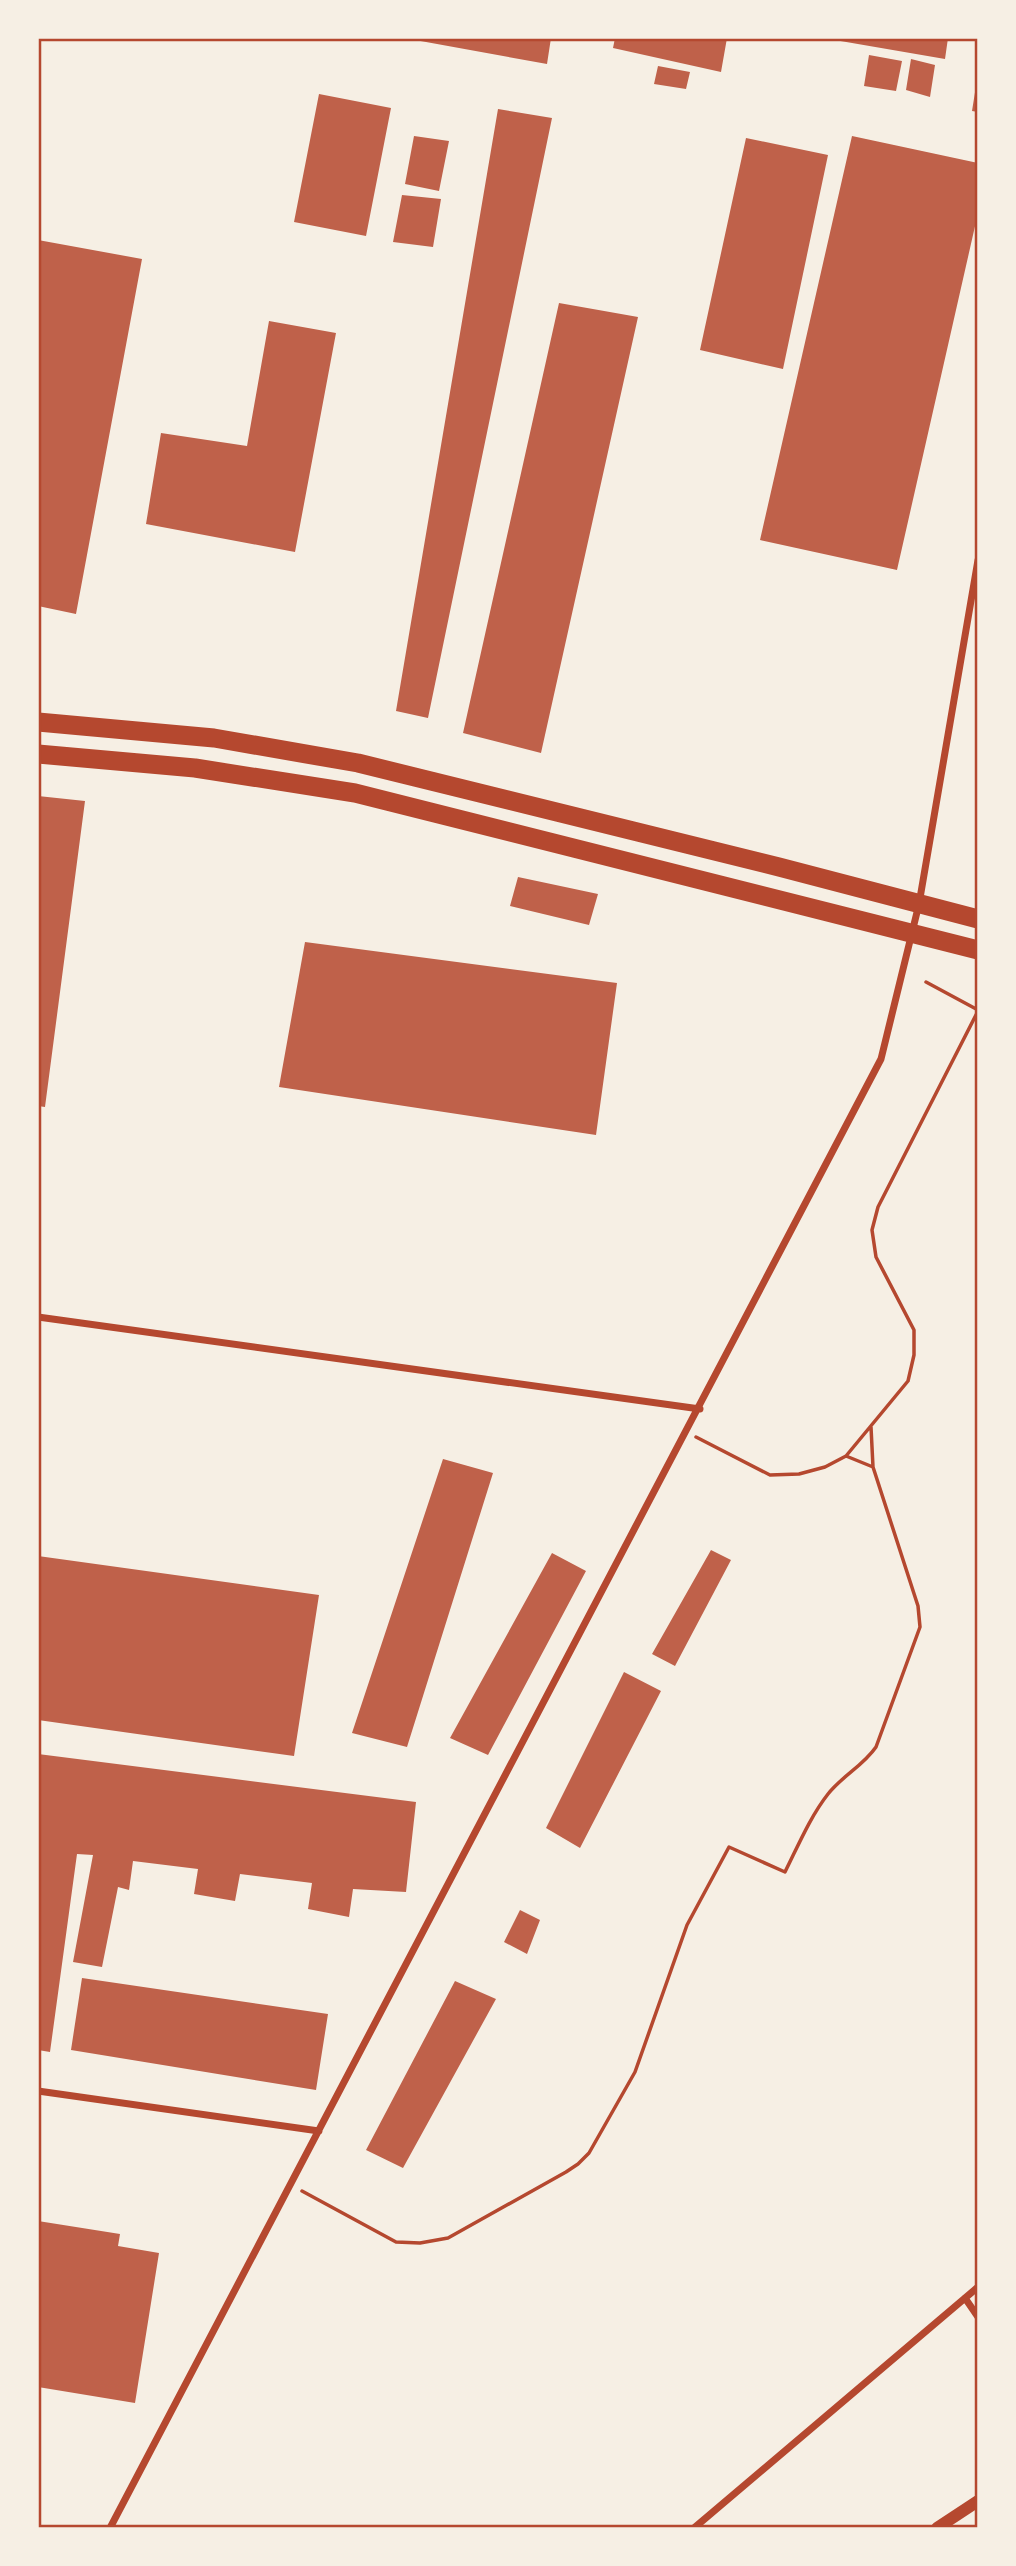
<svg xmlns="http://www.w3.org/2000/svg" width="1016" height="2566" font-family="'IBM Plex Sans',sans-serif">
<style>
.building{fill:#bf614a}
.lines{fill:none;stroke-linecap:round;stroke-linejoin:round}
.path{stroke:#b5482f;stroke-width:3.5}
.minor{stroke:#b5482f;stroke-width:7}
.tertiary{stroke:#b5482f;stroke-width:12}
.trunk{stroke:#b5482f;stroke-width:19}
.neatline{fill:none;stroke:#b5482f;stroke-width:2.5}
</style>
<rect width="100%" height="100%" fill="#f6efe4"/>
<path class="building" d="M404,38H551L547,64Z
M615,38H727L721,72L613,48Z
M823,38H948L945,59Z
M869,55L902,61L896,91L864,86Z
M911,59L935,65L930,97L906,90Z
M658,66L690,72L686,89L654,84Z
M976,86L978,87V112L972,111Z
M319,94L391,108L366,236L294,222Z
M498,109L552,118L428,718L396,711Z
M414,136L449,141L439,191L405,184Z
M852,136L978,163V213L897,570L760,540Z
M746,138L828,155L783,369L700,350Z
M402,195L441,199L433,247L393,242Z
M38,240L142,259L76,614L38,606Z
M559,303L638,317L541,753L463,733Z
M269,321L336,333L295,552L146,524L161,433L247,446Z
M38,796L85,801L45,1107L38,1106Z
M518,877L598,894L589,925L510,906Z
M305,942L617,983L596,1135L279,1087Z
M443,1459L493,1473L407,1747L352,1733Z
M711,1550L731,1560L675,1666L652,1654Z
M552,1553L586,1571L488,1755L450,1738Z
M38,1556L319,1595L294,1756L38,1720Z
M624,1672L661,1691L580,1848L546,1828Z
M38,1754L416,1802L406,1892L353,1889L349,1917L308,1909L312,1883L240,1874L235,1901L194,1894L198,1869L133,1861L129,1890L118,1887L102,1967L73,1962L93,1855L77,1854L50,2052L38,2050Z
M520,1910L540,1920L527,1954L504,1942Z
M82,1978L328,2014L316,2090L71,2050Z
M455,1981L496,1999L403,2168L366,2150Z
M38,2221L120,2234L118,2246L159,2253L135,2403L38,2387Z"/>
<g class="lines">
<path class="path" d="M926,982L978,1010
M696,1437L770,1475L799,1474L825,1467L846,1456L908,1381L914,1355V1330L876,1257L872,1230L878,1207L978,1011
M846,1456L873,1467
M302,2191L396,2242L420,2243L448,2238L566,2172L578,2164L589,2153L635,2072L687,1925L729,1847L785,1872C798,1846 810,1817 828,1794C842,1776 863,1766 876,1747L920,1627L918,1606L873,1467L871,1427"/>
<path class="minor" d="M38,1317L700,1409
M38,2091L319,2131
M965,2298L978,2317
M110,2528L881,1059L919,904L978,560
M694,2528L978,2287"/>
<path class="tertiary" d="M937,2528L978,2501"/>
<path class="trunk" d="M38,722L214,738L358,763L779,867L978,919
M38,754L195,768L355,793L978,950"/>
</g>
<rect width="1016" height="2566" fill="none" stroke="#f6efe4" stroke-width="80"/>
<rect x="40" y="40" width="936" height="2486" class="neatline"/>
</svg>
